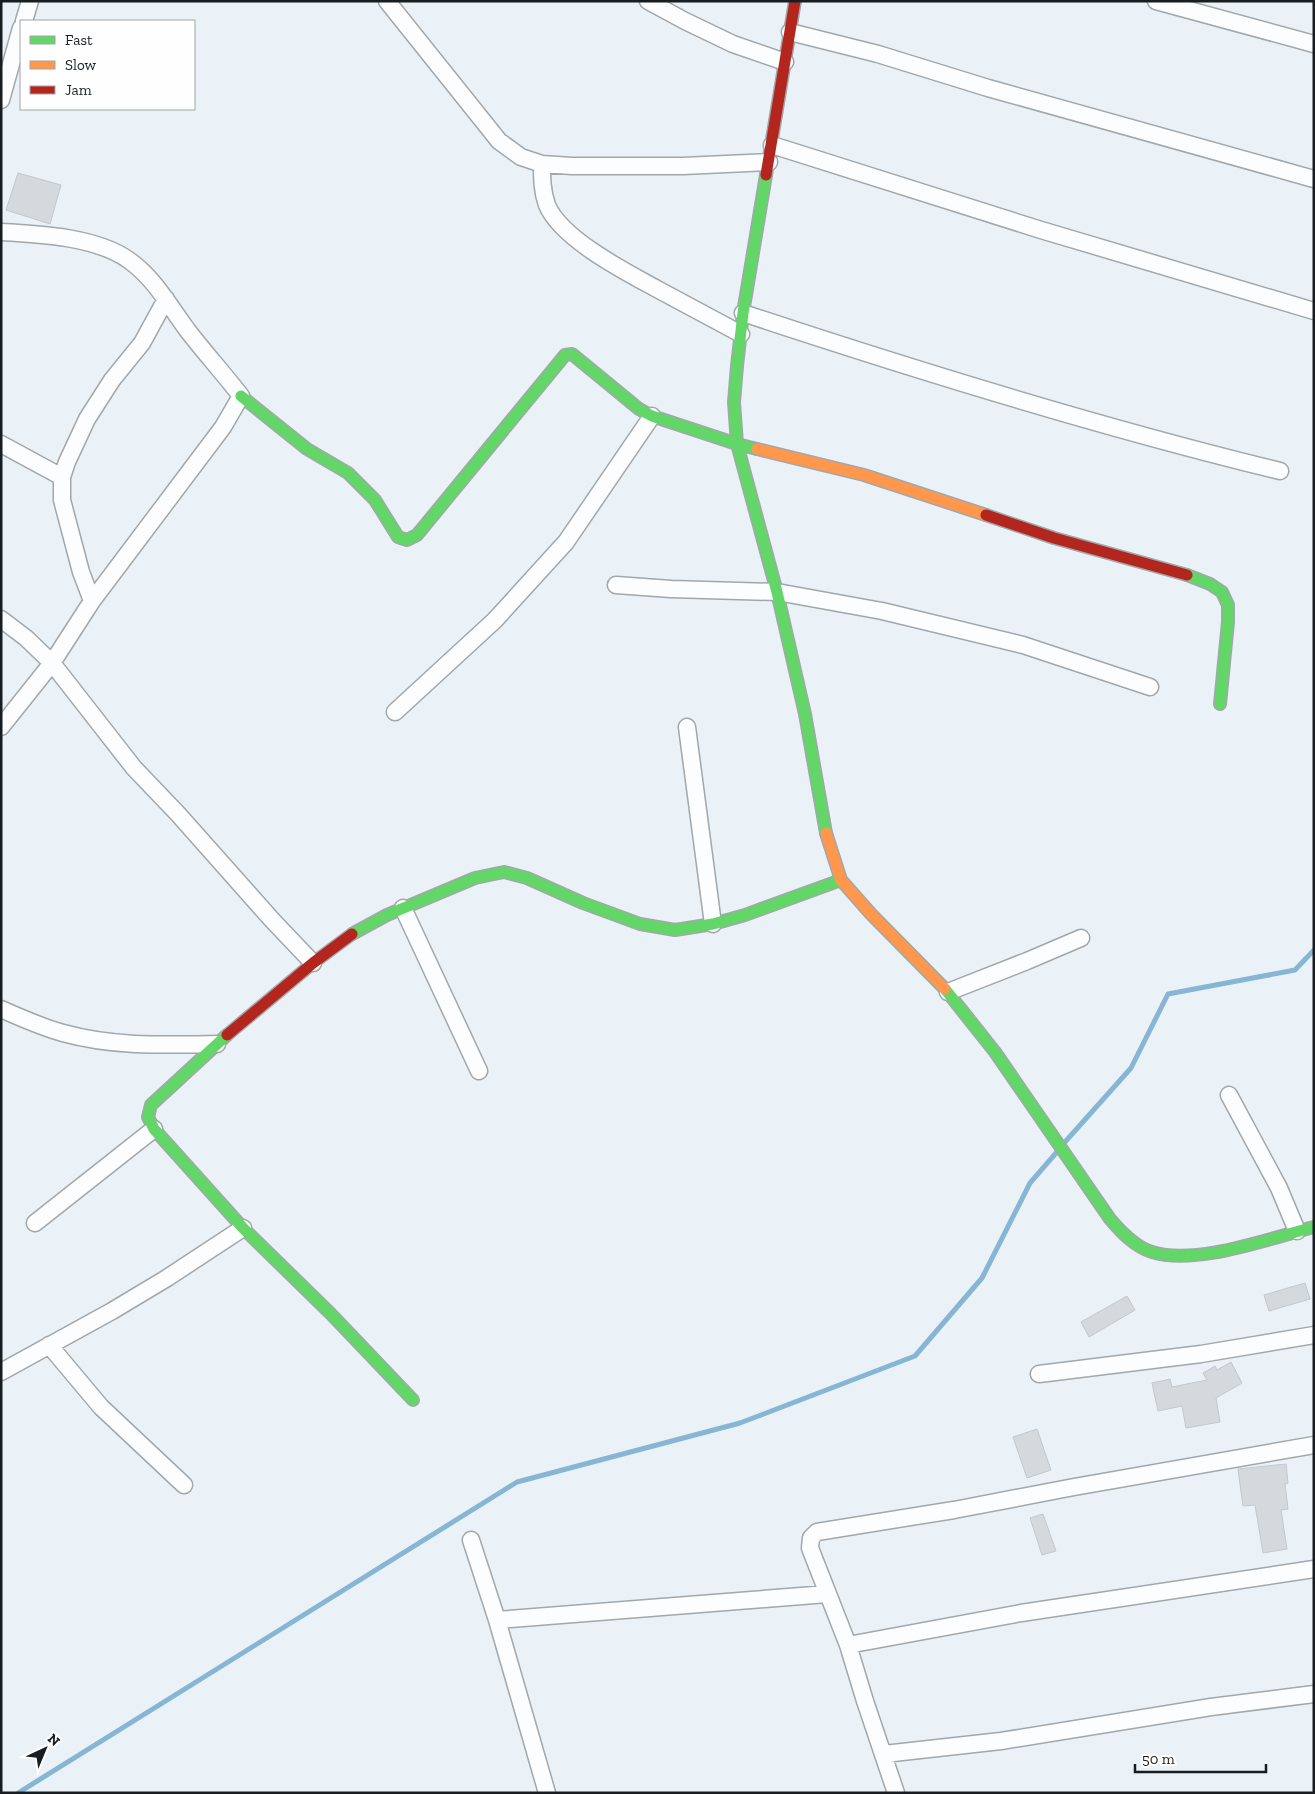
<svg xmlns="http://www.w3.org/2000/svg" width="1315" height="1794" font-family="'Zilla Slab',serif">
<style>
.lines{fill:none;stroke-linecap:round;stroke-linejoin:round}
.stream{stroke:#87b6d5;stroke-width:5}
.building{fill:#d3d9dd;stroke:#c2c8cd}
.street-casing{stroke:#a1a7ab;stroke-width:19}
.fast-casing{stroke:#a1a7ab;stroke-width:14}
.slow-casing{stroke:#a1a7ab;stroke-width:14}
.jam-casing{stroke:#a1a7ab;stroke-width:14}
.street{stroke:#fcfdfe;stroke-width:16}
.fast{stroke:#63d668;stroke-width:11}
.slow{stroke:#ff974d;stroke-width:11}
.jam{stroke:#b3261e;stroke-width:11}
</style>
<rect width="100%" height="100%" fill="#ebf2f7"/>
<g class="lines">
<path class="stream" d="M1065,1142L1131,1068L1168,994L1295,970L1314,950
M18,1793L517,1482L740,1423L915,1356L982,1278L1030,1183L1056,1153"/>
</g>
<path class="building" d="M18,173L61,185L50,224L6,210Z
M1305,1283L1310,1299L1269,1311L1264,1295Z
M1127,1296L1135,1310L1089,1337L1081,1322Z
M1231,1362L1242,1383L1216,1398L1220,1422L1186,1428L1182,1406L1158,1411L1152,1383L1170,1379L1172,1387L1207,1380L1203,1373L1215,1366L1217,1370Z
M1037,1429L1051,1470L1027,1478L1013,1437Z
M1286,1464L1288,1483L1285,1484L1288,1509L1281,1510L1287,1549L1263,1553L1255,1505L1243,1506L1238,1469Z
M1043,1514L1056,1551L1042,1555L1030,1518Z"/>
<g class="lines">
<g class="street-casing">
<path id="street" d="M387,1L499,141L521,157L542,164L572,166H683L769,162
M648,1L685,21L733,44L785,62
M1156,1L1314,44
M24,21L30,1
M790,32L878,54L988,88L1314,179
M1,100L21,28
M772,145L1041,230L1314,311
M542,164C542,178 542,191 547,205C561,239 626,272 657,289C685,304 713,319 741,334
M1,232C40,234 98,237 130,261C155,279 170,307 188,331C205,353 224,374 241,396L223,427L92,601L52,663L1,727
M743,313C921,372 1099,427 1280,471
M1,444L62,477
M616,585L671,589L777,592L882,611L1023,645L1150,687
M92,601L81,572L62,500V477L67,462L87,419L112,380L142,343L166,299
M1,619L26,638L52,663L134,768L178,814L273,921L313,963
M395,712L495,620L566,542L652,416
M687,727L713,924
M403,908L479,1071
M948,992L1027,961L1081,938
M1,1009C21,1018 41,1027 63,1033C113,1047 165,1045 217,1044
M1229,1095L1279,1188L1297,1231
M35,1223L154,1129
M49,1345L101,1407L184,1485
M1,1372L112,1311L167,1278L243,1228
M1039,1374L1201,1354L1314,1335
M471,1540L497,1620L547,1793
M497,1620L827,1594
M848,1645L1021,1613L1314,1569
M884,1754L1001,1741L1211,1707L1314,1694
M896,1793L865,1701L848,1645L810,1548L811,1538L817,1532L954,1510L1074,1487L1314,1445"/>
</g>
<g class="fast-casing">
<path id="fast" d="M766,175L743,313L737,366L734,402L737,444L777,592L805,714L826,833
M241,396L307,449L348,473L375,500L398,537L407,540L417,535L565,355L572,354L639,409L652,416L737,444L757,449
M1187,575L1210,584L1222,592L1228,605V622L1220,704
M352,934L387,915L475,878L504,872L527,878L583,903L640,924L675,930L713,924L745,915L841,880
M945,989L995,1052L1110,1219C1121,1232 1135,1247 1152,1252C1196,1266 1270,1238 1314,1227
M227,1035L151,1105L148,1117L154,1129L243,1228L331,1314L413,1400"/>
</g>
<g class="slow-casing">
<path id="slow" d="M757,449L864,475L986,515
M826,833L841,880L871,914L945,989"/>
</g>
<g class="jam-casing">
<path id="jam" d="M766,175L795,1
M986,515L1054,538L1187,575
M227,1035L313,963L352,934"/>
</g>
<use href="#street" class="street"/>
<use href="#fast" class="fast"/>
<use href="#slow" class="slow"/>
<use href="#jam" class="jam"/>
</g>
<rect width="1315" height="1794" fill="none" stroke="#171d21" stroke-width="5"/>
<rect x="20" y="20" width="175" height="90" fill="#fefefe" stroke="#a2a4a6"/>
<rect x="30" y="36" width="25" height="8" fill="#63d668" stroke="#a2a4a6"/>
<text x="65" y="45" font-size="15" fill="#171d21">Fast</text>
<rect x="30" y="61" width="25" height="8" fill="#ff974d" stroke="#a2a4a6"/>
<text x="65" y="70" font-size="15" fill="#171d21">Slow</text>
<rect x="30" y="86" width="25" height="8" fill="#b3261e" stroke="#a2a4a6"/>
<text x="65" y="95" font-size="15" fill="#171d21">Jam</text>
<g transform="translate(45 1749) rotate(44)" stroke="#fefefe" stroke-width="4" paint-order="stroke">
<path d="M0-4L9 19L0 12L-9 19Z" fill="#171d21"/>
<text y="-8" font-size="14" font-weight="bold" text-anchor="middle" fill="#171d21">N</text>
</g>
<path d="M1135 1764v8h131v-8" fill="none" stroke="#171d21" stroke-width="2.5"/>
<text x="1142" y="1764" font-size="15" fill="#171d21" stroke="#fefefe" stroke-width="4" paint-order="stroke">50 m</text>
</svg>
